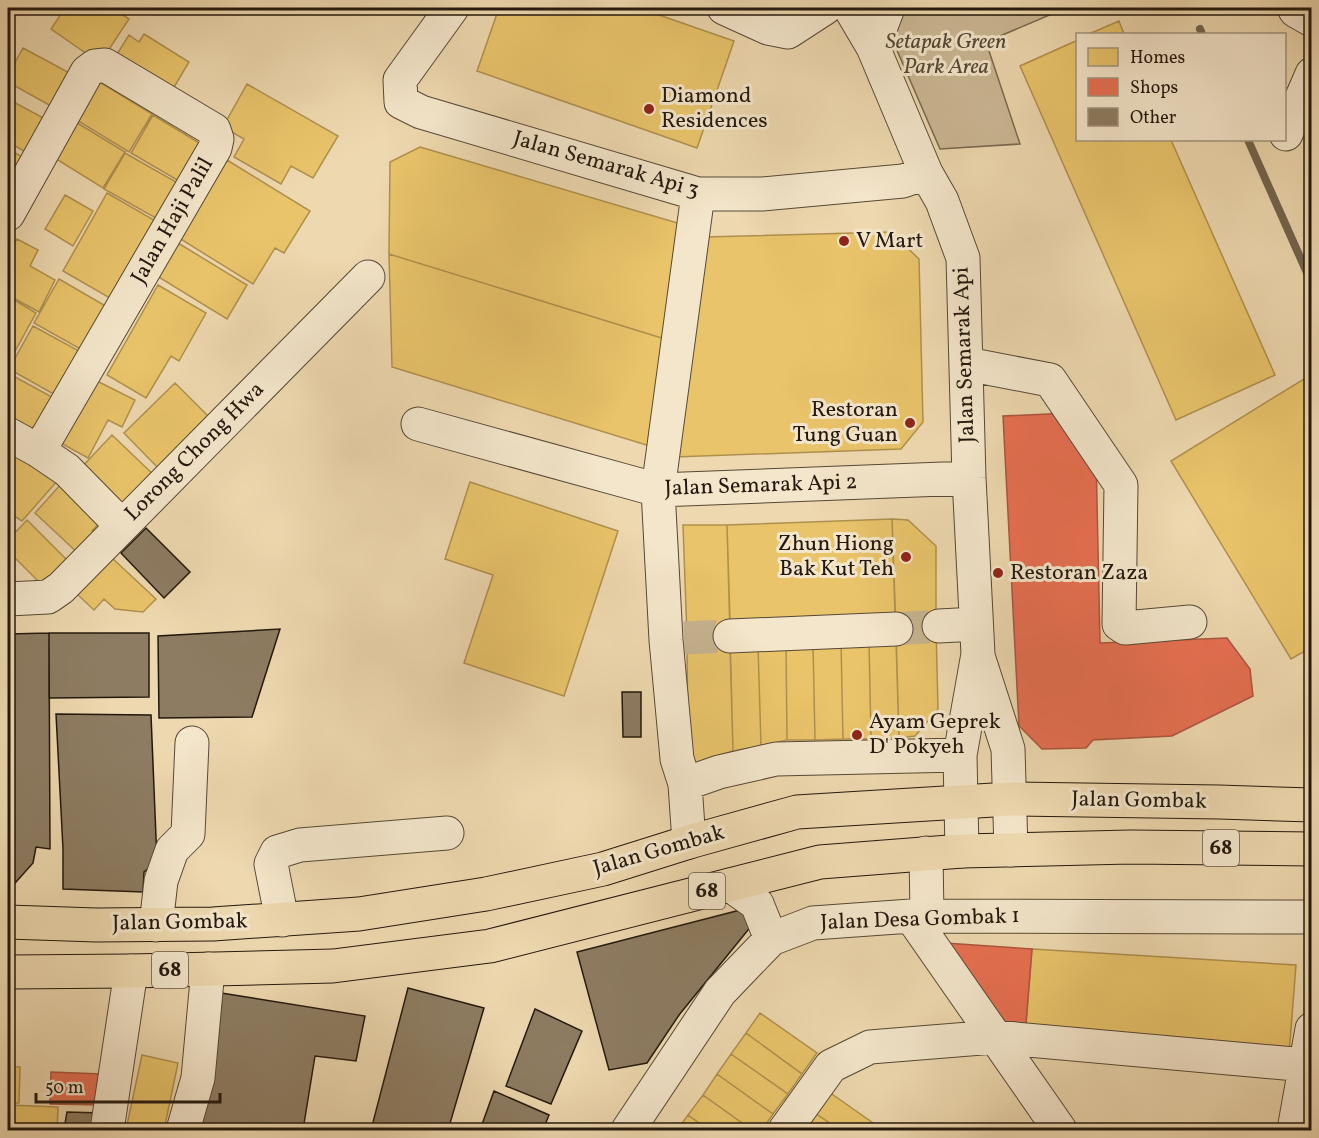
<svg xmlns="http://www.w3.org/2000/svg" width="1319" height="1138" font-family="Vollkorn,serif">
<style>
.green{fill:#cbb794;stroke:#776851;stroke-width:1.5}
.homes{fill:#e9c46a;stroke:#ae904e;stroke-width:1.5}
.shops{fill:#e76f51;stroke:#ac553d;stroke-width:1.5}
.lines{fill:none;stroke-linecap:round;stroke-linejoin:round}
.stream{stroke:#73644e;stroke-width:8}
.building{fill:#8d7c62;stroke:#23180e;stroke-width:1.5}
.minor-tunnel{stroke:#c5b28f;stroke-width:33;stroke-dasharray:33 16;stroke-linecap:butt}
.minor-casing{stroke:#564836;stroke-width:35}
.major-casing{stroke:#23180e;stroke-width:35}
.minor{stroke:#f4e6cb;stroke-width:33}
.major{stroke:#eed8af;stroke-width:33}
.poi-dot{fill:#8f2418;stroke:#f4e6cb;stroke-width:2}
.labels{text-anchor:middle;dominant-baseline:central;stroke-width:6;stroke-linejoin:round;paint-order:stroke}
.shield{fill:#f4e6cb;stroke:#625647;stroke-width:1.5}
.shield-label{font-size:21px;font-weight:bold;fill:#23180e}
.park-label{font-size:22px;font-style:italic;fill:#554836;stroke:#f4e6cb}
.poi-label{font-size:22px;fill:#23180e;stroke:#f4e6cb;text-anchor:start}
.street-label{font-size:22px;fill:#23180e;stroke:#f4e6cb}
</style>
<rect width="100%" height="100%" fill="#eed8af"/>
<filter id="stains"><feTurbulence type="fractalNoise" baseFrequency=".00333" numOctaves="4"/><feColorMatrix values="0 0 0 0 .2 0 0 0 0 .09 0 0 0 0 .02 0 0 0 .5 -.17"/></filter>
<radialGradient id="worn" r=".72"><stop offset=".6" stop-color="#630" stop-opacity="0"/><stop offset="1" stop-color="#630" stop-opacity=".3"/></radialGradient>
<path class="green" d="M900,8H1066L986,42L1020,144L940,149L889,32Z"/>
<path class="homes" d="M65,8H112L129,19L100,63L51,29Z
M499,8H639L734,41L697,148L477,71Z
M731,8H801L772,25Z
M1119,21L1124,34H1089Z
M144,34L189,62L167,99L117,54L129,35L139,42Z
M1078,40V140H1171L1275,375L1176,420L1020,66Z
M23,48L77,77L58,110L8,82V75Z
M98,81L152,114L129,152L75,119Z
M247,84L338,136L313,178L291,166L281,184L234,157L244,139L223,127Z
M8,99L49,121L31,155L8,142Z
M153,115L206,147L184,184L131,153Z
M74,121L125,152L103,188L53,157Z
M420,147L681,224L665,339L389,254L390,162Z
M8,149L26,159L8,193Z
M125,153L183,186L163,222L104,189Z
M227,160L310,211L284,253L275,248L253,284L179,238Z
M107,193L159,223L115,301L63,271Z
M65,195L93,211L73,246L45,229Z
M891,232L919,259L923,422L901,449L674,457L704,237Z
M17,239L38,250L30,266L55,280L39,312L8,295V255Z
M178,243L247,285L227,319L157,276Z
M389,254L665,339L653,447L392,367Z
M59,279L116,312L91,355L34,323Z
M158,285L206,313L179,361L171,356L146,398L107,375Z
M8,296L36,313L8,364Z
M33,326L90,357L66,401L9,369Z
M8,373L61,402L37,446L8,431Z
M1312,374V647L1291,659L1171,461Z
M91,378L135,400L122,427L108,420L88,458L59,442Z
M175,383L213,421L162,472L124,433Z
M112,435L158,479L125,514L79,470Z
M8,445L59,479L22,521L8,512Z
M470,482L618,531L564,696L464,663L493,575L445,559Z
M61,484L101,521L92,531L99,538L82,557L35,513Z
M892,519L908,520L936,546V626L896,629Z
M892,519L895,615L730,621L727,525Z
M27,520L69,562L44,587L8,551V540Z
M683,525H727L730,636L687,637Z
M111,557L156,599L143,612L115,609L104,599L94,610L77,594Z
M936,626L938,709L915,736L899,738L896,629Z
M730,636L733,751L688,765L687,637Z
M896,641L899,738L871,739L869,642Z
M841,642L843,739L815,740L813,643Z
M841,642H869L871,739H843Z
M813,643L815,740H787L786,644Z
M786,644L787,740L761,746L758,645Z
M758,645L761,746L733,751L730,646Z
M1032,949L1296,965L1289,1054L1025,1036Z
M760,1013L817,1053L802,1074L746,1033Z
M8,1032H10L9,1067H20L19,1103H8Z
M746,1033L802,1074L788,1094L731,1054Z
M731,1054L788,1094L773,1114L717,1074Z
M142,1055L178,1063L164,1130H155L127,1125Z
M717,1074L773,1114L762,1130H752L703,1095Z
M829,1092L883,1130H840L815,1113Z
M703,1095L752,1130H709L688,1115Z
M8,1105L58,1107L57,1130H8Z
M815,1113L840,1130H802Z
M688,1115L709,1130H677Z"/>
<path class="shops" d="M1069,413L1096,454L1100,643L1227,638L1250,669L1253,696L1172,736L1093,740L1086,748L1042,749L1019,726L1003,416Z
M945,943L1032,949L1025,1036L998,1033Z
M51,1072L101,1074L99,1105L50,1104Z"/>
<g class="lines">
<path class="stream" d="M1200,29L1202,34
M1248,140L1312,284"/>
</g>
<path class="building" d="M146,528L190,572L164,598L121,553Z
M280,629L252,717L159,718L158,636Z
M49,633L50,849L36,847L33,863L8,891V634Z
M49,633H149V697L49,698Z
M622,692H641V737H623Z
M56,714L151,715L157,862L144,872L143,892L63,889V849Z
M748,908L752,925L679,1015L647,1063L609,1070L577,952Z
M408,988L484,1008L448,1130H371Z
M221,993L365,1016L356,1061L315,1056L303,1130H196Z
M535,1009L582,1031L551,1104L506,1086Z
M494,1091L549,1115L543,1130H480Z
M67,1112L102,1113L100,1130H64Z"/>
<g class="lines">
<path class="minor-tunnel" d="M896,629L939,626
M684,638L730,636"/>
<g class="minor-casing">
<path id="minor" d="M452,8L400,80L401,102L421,112L698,194H762L903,181L926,173
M724,8L768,28L788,32L825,8
M850,8L873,47L926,173L942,201L963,258L969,478L978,654L960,755L962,851
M1294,8L1296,11L1312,20
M873,47L888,8
M1286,134L1312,74
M8,214L87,72L95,66L105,65L214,130L217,139L215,148L39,451L67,470L122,526
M967,364L1050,380L1121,485L1119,624L1125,628L1190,622
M418,424L658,490L969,478
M8,434L39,451
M8,599L48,597L61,588L368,277
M939,626L976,624
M730,636L896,629
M979,659L1008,749L1011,850
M685,784L719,772L776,759L960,755
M689,842L685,784L677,759L666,640L658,490L698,194
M926,853L927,916
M730,885L757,904L771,939
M911,916L1060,1130
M282,920L271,864L277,852L300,845L447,833
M156,925L161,881L172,850L188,834L192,743
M107,1130L131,971
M183,1130L198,1078L208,969
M628,1130L720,992L771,939L813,923L911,916L1312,917
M785,1130L831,1066L870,1047L994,1037L1306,1065
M1294,1130L1312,1029"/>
</g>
<g class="major-casing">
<path id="major" d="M8,922L96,925L213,924L359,914L486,894L603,869L689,842L797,812L1010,799L1219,802L1312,805
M8,972L131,971L333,966L490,946L820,862L962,851L1130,847L1312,849"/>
</g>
<use href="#minor" class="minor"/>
<use href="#major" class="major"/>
</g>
<g class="poi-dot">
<circle cx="649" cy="109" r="6"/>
<circle cx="844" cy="241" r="6"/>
<circle cx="910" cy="423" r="6"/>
<circle cx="906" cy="557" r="6"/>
<circle cx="998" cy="573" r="6"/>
<circle cx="857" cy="735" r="6"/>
</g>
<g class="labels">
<g class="shield">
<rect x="1203" y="830" width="36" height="36" rx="4.5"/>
<rect x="689" y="873" width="36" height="36" rx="4.5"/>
<rect x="152" y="952" width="36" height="36" rx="4.5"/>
</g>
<g class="shield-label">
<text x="1221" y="848">68</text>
<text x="707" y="891">68</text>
<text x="170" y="970">68</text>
</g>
<g class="park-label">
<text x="946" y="42">Setapak Green<tspan x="946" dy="25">Park Area</tspan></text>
</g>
<g class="poi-label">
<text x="661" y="96">Diamond<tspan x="661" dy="25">Residences</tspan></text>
<text x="856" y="241">V Mart</text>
<text x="898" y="410" text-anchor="end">Restoran<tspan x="898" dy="25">Tung Guan</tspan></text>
<text x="894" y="544" text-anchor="end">Zhun Hiong<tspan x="894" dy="25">Bak Kut Teh</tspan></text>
<text x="1010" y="573">Restoran Zaza</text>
<text x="869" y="722">Ayam Geprek<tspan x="869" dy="25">D' Pokyeh</tspan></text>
</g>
<g class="street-label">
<text transform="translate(606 165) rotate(16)">Jalan Semarak Api 3</text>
<text transform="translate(173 221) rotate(-60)">Jalan Haji Palil</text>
<text transform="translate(965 355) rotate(-92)">Jalan Semarak Api</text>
<text transform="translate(195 452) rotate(-45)">Lorong Chong Hwa</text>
<text transform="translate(761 486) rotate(-2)">Jalan Semarak Api 2</text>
<text transform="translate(1139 801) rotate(1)">Jalan Gombak</text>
<text transform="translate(659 851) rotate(-16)">Jalan Gombak</text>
<text transform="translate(920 920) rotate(-2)">Jalan Desa Gombak 1</text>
<text transform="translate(180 923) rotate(-1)">Jalan Gombak</text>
</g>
</g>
<rect width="1319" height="1138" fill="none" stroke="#eed8af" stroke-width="30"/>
<rect x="9" y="9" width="1301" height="1120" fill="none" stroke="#23180e" stroke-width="3"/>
<rect x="15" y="15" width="1289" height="1108" fill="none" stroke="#23180e" stroke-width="1.5"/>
<rect x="1076" y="33" width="210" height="108" fill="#f4e6cb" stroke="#a0947f" stroke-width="1.5"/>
<rect x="1088" y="48" width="30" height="18" fill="#e9c46a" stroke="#a0947f" stroke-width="1.5"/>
<text x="1130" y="63" font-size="18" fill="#23180e">Homes</text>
<rect x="1088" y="78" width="30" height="18" fill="#e76f51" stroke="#a0947f" stroke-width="1.5"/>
<text x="1130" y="93" font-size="18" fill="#23180e">Shops</text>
<rect x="1088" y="108" width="30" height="18" fill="#8d7c62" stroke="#a0947f" stroke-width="1.5"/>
<text x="1130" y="123" font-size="18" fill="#23180e">Other</text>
<path d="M36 1093v9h184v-9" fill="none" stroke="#23180e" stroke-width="3"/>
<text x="45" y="1093" font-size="18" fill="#23180e" stroke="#f4e6cb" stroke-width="4.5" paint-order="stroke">50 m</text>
<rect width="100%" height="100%" filter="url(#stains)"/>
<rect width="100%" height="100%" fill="url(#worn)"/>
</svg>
